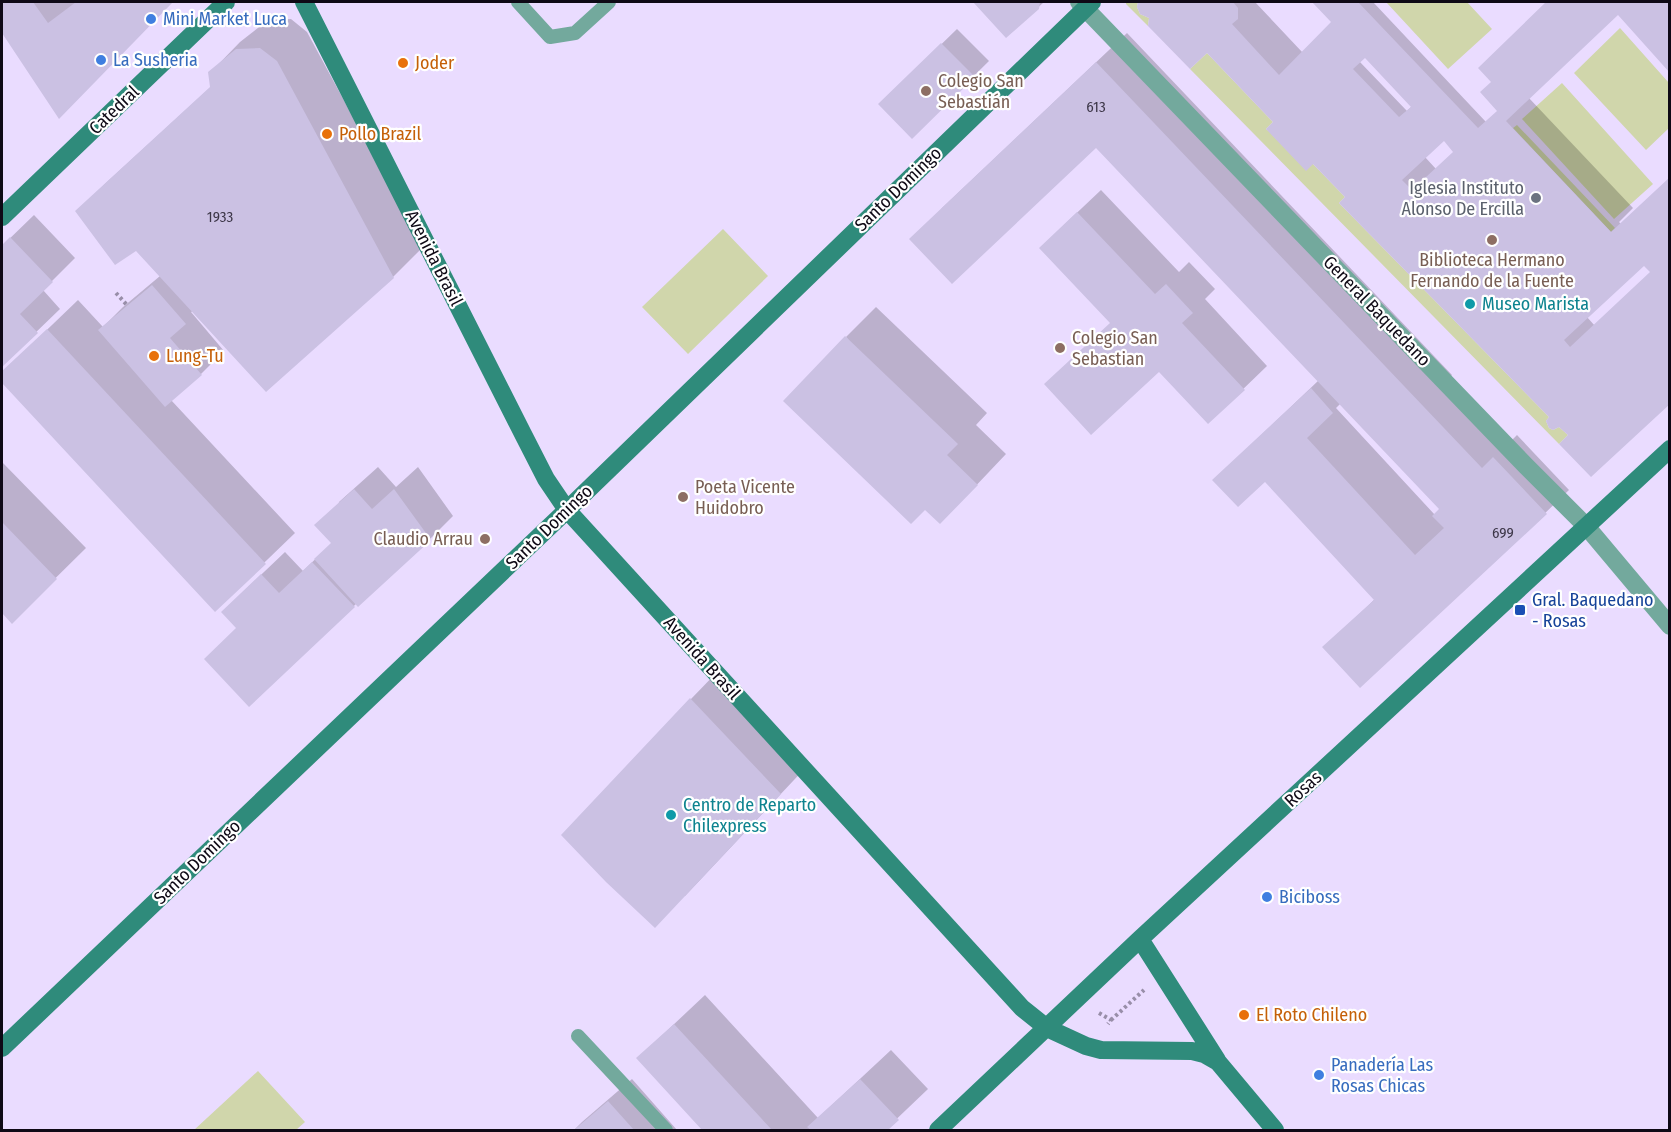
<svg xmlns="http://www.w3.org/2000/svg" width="1671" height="1132" font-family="'Fira Sans Condensed',sans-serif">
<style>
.green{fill:#d0d6ab}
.shadow{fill:#0003;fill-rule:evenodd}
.building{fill:#cbc1e3;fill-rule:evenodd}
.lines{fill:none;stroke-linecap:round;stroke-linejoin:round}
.path{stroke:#988ea8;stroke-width:4;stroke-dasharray:3 3;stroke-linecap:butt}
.lane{stroke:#73a99d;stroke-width:14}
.street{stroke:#73a99d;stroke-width:18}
.secondary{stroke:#2f8b7b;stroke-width:18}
.shop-dot{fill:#3f7fe0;stroke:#fff;stroke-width:2}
.food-dot{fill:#e8710a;stroke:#fff;stroke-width:2}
.education-dot{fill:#8d6e63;stroke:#fff;stroke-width:2}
.worship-dot{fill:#6b7280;stroke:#fff;stroke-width:2}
.culture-dot{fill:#0f9aa8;stroke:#fff;stroke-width:2}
.transit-dot{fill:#1a4fb4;stroke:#fff;stroke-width:2}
.labels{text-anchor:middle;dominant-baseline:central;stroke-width:4.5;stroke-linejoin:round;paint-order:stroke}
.number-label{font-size:15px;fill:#3d3748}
.shop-label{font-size:18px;fill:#366cbe;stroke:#fff;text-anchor:start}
.food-label{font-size:18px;fill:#c56008;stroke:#fff;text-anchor:start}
.education-label{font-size:18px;fill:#785e54;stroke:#fff;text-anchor:start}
.street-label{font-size:18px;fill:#0e0915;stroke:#fff}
.worship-label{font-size:18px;fill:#5b616d;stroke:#fff;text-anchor:end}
.culture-label{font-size:18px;fill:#0d838f;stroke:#fff;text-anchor:start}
.transit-label{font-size:18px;fill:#164399;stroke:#fff;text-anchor:start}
</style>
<rect width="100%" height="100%" fill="#eadcff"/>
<path class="green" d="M1126,2H1138L1137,7L1140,14L1149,18L1148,26L1126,4Z
M1386,2H1467L1492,29L1448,69Z
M1620,28L1669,83V128L1646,150L1574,73Z
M1207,53L1273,122L1266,129L1313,164L1345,197L1339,203L1549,417L1546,421L1549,428L1553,430L1559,427L1568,435L1559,444L1190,69Z
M1562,83L1653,184L1614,219L1522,119Z
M1517,125L1615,228L1611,232L1513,128Z
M723,229L768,276L688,354L642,307Z
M258,1071L305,1122L296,1130H194Z"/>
<path class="shadow" d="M2,2H172L59,117L2,30Z
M975,2H1044L1007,36Z
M1141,2H1255L1303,53L1333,22L1314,2H1373L1486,122L1499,111L1493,82L1503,45L1547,2H1670V71L1618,13L1528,97L1633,208L1619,222L1621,224L1670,179V402L1570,435L1551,417L1347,197L1207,51L1151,17L1139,4ZM1365,55L1412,106L1407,111L1359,61ZM1444,139L1455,151L1436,169L1425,157ZM1644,264L1652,272L1595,326L1587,317Z
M291,19L307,32L423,247L393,277L193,311L191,312L224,351L201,374L171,400L295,533L215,610L2,381V373L78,300L103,327L123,307L160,276L136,249L77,211L107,182L212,86L210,73L240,42L268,20Z
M957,29L989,61L912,137L880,104Z
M1127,33L1452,375L1446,382L1506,446L1517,435L1569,490L1485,571L1324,648L1375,599L1265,480H1214L1319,380L1096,145L941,209ZM1341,403L1441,509L1435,515L1336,408Z
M1101,190L1179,272L1189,262L1215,289L1205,299L1267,366L1209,422L1111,322L1064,225Z
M34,215L75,258L43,290L60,309L2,365V246Z
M876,307L987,413L976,425L1006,454L970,492L846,337Z
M2,462L86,548L12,621L2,611Z
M378,467L396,487L418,467L453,516L430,539L357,603L249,705L238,628L246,589L285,552L303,571L332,543L339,502Z
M720,669L809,764L685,896L691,699Z
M705,995L818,1118L891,1050L928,1089L885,1130H704L638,1058Z
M632,1079L677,1130H574L582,1122Z"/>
<path class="building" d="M2,2H33L48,23L76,2H173L59,119L2,33Z
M973,2H1040L1039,9L1006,38Z
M1138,2H1233L1238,8V19L1232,24L1279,75L1331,22L1312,2H1358L1478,128L1497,111L1480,92L1491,82L1478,68L1546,2H1667L1670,4V73L1618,15L1506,121L1611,232L1670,177V404L1591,477L1559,444L1568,435L1559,427L1553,430L1549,428L1546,421L1549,417L1339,203L1345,197L1313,164L1306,171L1266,129L1273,122L1207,53L1190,69L1148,26L1149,18L1140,14L1137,7ZM1365,58L1411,107L1399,117L1353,69ZM1444,141L1453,152L1412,190L1402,180ZM1644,266L1650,272L1570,347L1564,340Z
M941,43L975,77L912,139L878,104Z
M260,48L277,61L394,278L266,392L136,251L115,265L75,211L210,87L208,72L236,49Z
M1096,62L1482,468L1493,457L1547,514L1360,688L1322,647L1374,600L1265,482L1238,507L1212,480L1311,388L1333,413L1307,438L1415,555L1444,528L1432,516L1439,509L1096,148L952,284L909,239Z
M1077,212L1155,294L1166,284L1193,313L1182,323L1245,390L1208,424L1159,372L1091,435L1044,384L1110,323L1039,248Z
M10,237L53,282L20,314L38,333L2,367V245Z
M152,285L186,324L170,338L202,375L165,407L98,330Z
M47,329L266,564L215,612L2,383V371Z
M845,336L958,444L947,455L978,485L940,524L925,510L911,524L783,401Z
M354,489L372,509L394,489L431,540L358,607L314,559L331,543L314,525Z
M2,522L57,579L12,624L2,613Z
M312,562L355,607L249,707L204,659L236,628L221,612L261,574L279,593Z
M690,698L781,794L655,928L606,882L561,835Z
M674,1024L772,1130H702L636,1058Z
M860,1079L899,1120L888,1130H811L807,1127Z
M608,1101L634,1130H574Z"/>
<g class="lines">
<path class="path" d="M116,293L127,305
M1099,1013L1111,1020L1108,1024
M1111,1020L1144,990"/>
<path class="lane" d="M518,2L550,37L575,33L609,2
M578,1036L666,1130"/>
<path class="street" d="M1079,2L1526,466L1586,526L1670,626"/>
<path class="secondary" d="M304,2L524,436L546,479L567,510L1022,1008L1047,1028L1086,1046L1101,1050L1192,1051L1204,1054L1218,1062L1275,1130
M2,217L226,2
M1140,939L1217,1060
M2,1048L567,510L1092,2
M938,1130L1140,939L1670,449"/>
</g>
<g class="shop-dot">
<circle cx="151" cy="19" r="6"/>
<circle cx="101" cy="60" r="6"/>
<circle cx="1267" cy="897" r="6"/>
<circle cx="1319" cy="1075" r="6"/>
</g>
<g class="food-dot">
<circle cx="403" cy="63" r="6"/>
<circle cx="327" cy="134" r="6"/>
<circle cx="154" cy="356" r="6"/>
<circle cx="1244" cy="1015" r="6"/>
</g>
<g class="education-dot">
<circle cx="926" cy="91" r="6"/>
<circle cx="1492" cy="240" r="6"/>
<circle cx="1060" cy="348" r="6"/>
<circle cx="683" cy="497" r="6"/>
<circle cx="485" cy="539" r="6"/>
</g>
<circle class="worship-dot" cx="1536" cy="198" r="6"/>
<g class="culture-dot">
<circle cx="1470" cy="304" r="6"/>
<circle cx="671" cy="815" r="6"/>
</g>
<rect class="transit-dot" x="1514" y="604" width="12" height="12" rx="3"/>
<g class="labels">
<g class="number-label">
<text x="1096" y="107">613</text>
<text x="220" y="217">1933</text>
<text x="1503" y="533">699</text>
</g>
<g class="shop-label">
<text x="163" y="19">Mini Market Luca</text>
<text x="113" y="60">La Susheria</text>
<text x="1279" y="897">Biciboss</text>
<text x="1331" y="1065">Panadería Las<tspan x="1331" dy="21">Rosas Chicas</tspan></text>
</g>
<g class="food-label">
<text x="415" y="63">Joder</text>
<text x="339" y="134">Pollo Brazil</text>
<text x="166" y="356">Lung-Tu</text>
<text x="1256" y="1015">El Roto Chileno</text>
</g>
<g class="education-label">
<text x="938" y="81">Colegio San<tspan x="938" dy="21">Sebastián</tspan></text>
<text x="1492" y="260" text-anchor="middle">Biblioteca Hermano<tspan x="1492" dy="21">Fernando de la Fuente</tspan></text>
<text x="1072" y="338">Colegio San<tspan x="1072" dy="21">Sebastian</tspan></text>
<text x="695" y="487">Poeta Vicente<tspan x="695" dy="21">Huidobro</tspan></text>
<text x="473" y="539" text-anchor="end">Claudio Arrau</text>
</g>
<g class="street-label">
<text transform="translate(114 110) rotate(-44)">Catedral</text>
<text transform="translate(898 189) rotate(-44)">Santo Domingo</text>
<text transform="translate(434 258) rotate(63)">Avenida Brasil</text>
<text transform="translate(1377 311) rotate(46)">General Baquedano</text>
<text transform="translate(549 527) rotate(-44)">Santo Domingo</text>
<text transform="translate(702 658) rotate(48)">Avenida Brasil</text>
<text transform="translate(1303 789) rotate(-43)">Rosas</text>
<text transform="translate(197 862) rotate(-44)">Santo Domingo</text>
</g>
<g class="worship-label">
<text x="1524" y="188">Iglesia Instituto<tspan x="1524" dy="21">Alonso De Ercilla</tspan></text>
</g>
<g class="culture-label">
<text x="1482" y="304">Museo Marista</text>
<text x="683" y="805">Centro de Reparto<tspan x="683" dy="21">Chilexpress</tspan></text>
</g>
<g class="transit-label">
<text x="1532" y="600">Gral. Baquedano<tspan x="1532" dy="21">- Rosas</tspan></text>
</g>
</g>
<rect width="1671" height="1132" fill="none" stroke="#0e0915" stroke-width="6"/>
</svg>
